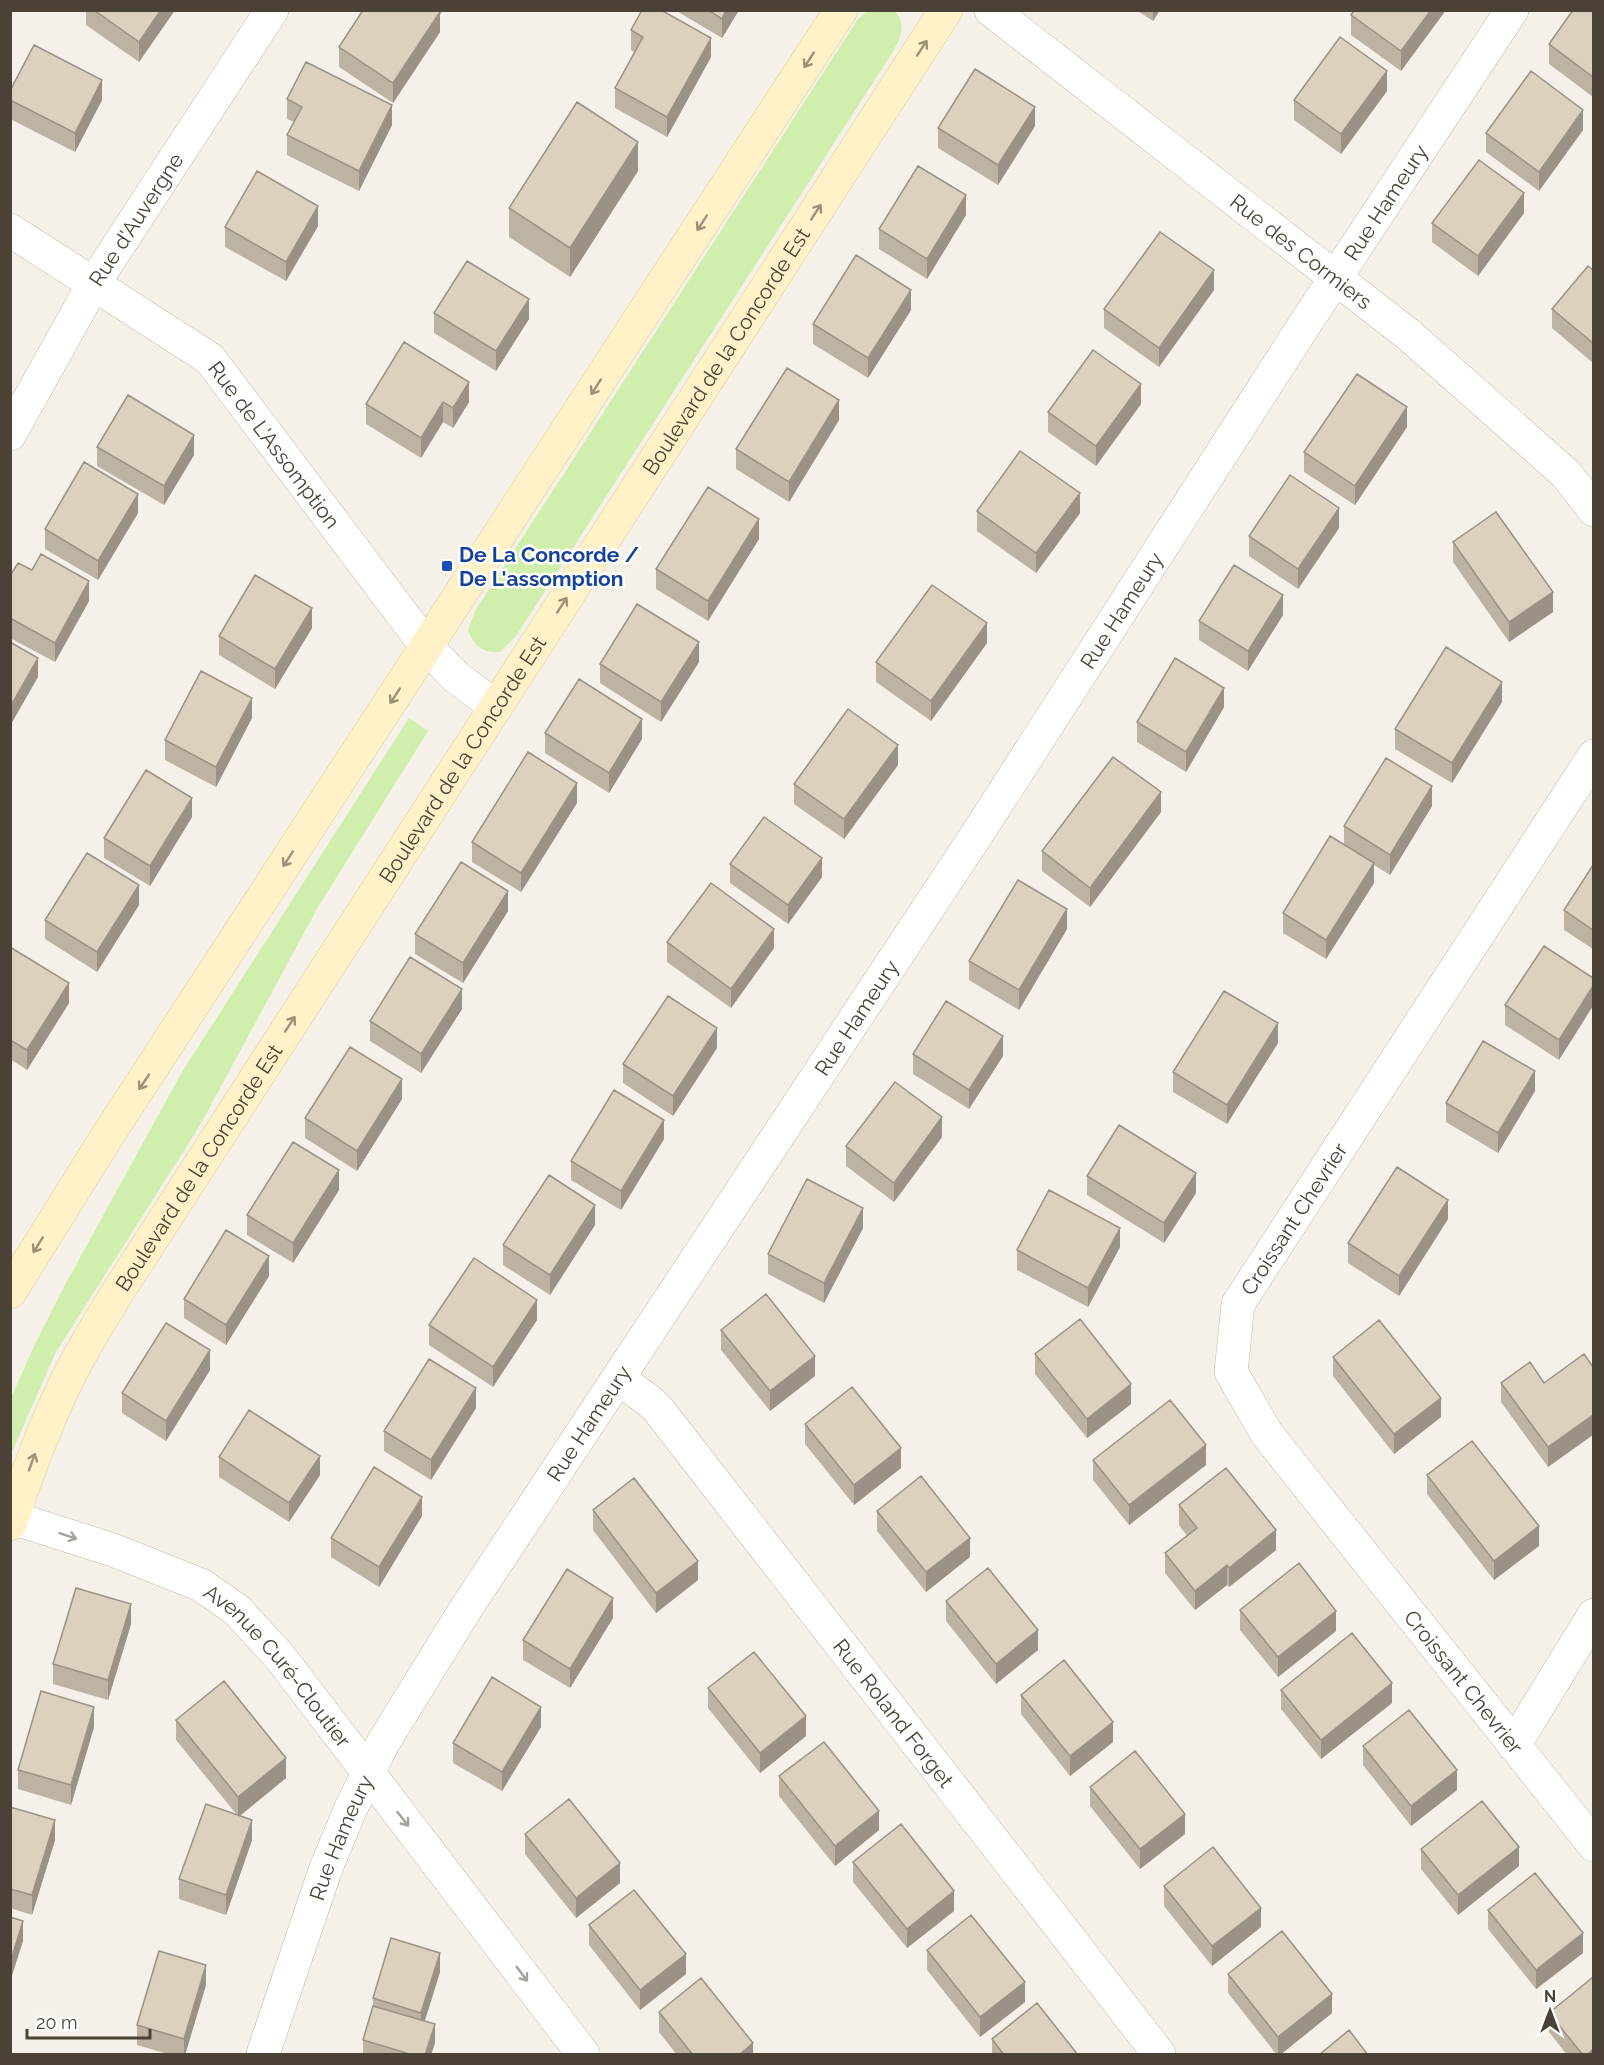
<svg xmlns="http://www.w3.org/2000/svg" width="1604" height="2065" font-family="Raleway,sans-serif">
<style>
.green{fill:#d0eeac}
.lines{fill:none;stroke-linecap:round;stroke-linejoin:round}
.street-casing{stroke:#c2b9a9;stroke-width:34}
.secondary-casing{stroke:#deca94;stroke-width:34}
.street{stroke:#fff;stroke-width:33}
.secondary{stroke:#fff2c8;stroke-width:33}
.wall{fill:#bdb3a3}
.shaded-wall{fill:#9a9285}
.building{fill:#dcd0be;stroke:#9a9285;stroke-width:1.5}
.oneway{stroke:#9b9177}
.oneway2{stroke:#a4a09a}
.transit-dot{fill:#1a4fb4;stroke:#fff;stroke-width:2}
.labels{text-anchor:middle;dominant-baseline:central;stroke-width:5;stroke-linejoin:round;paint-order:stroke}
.street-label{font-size:21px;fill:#4a4235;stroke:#fff}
.transit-label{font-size:21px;font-weight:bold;fill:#164399;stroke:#fff;text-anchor:start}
</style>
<rect width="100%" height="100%" fill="#f5f1e8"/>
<path class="green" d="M868,11H894C907,23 901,36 894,50L516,636L500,652C482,653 474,646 468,630L475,611L858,19Z
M409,718L428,731L318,907L199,1127L56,1352L11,1454V1398L35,1344L65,1285L182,1072Z"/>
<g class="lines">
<g class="street-casing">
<g id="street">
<path id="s1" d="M991,10L1409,335L1566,474L1594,510"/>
<path id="s2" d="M10,230L210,359L427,647L456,677L496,707"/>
<path id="s3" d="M10,434L94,283L272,10"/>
<path id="s4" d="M1594,756L1238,1304L1231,1372L1267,1434L1594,1845"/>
<path id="s5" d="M619,1379L648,1400L657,1408L1159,2054"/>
<path id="s6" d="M10,1517L113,1550L201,1585L237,1610L280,1657L583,2054"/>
<path d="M1514,1745L1594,1615"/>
<path id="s7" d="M263,2054L326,1868L351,1808L383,1743L465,1610L983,825L1303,327L1512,10"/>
</g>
</g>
<g class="secondary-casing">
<g id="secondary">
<path d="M10,1292L108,1135L841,10"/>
<path id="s8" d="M10,1524C28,1472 47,1419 72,1370C87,1342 104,1314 121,1287L946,10"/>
</g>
</g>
<use href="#street" class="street"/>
<use href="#secondary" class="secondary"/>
</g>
<path class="wall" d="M86,10H175L139,62L86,25Z
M363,10H443L440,15V32L393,103L339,67V47Z
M675,10H739L722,38Z
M1136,10H1160L1153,21Z
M1354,10H1446L1401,71L1351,35V15Z
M1593,10V97L1549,64V44Z
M631,30L711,57L667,137L615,108V88L635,52L631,50Z
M10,91L102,100L75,152L10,119Z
M1387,91L1341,154L1294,120V100Z
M287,99L392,125L359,191L287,155V135L294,122L287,119Z
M1035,126L998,185L938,148V128Z
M1583,130L1539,191L1486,152V133Z
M638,171L570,277L509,237V208Z
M1524,213L1478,276L1432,242V223Z
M966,215L927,279L879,249V229Z
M318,226L286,281L225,247V227Z
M1593,270V363L1552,328V309Z
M1214,290L1159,367L1104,328V309Z
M911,310L868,378L813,344V324Z
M434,313L529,319L496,371L434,333Z
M469,402L453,428L443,422L421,458L366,424V404Z
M1141,404L1096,466L1048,432V412Z
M839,420L789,502L736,469V449Z
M1407,427L1355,505L1304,472V452Z
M97,447L194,455L164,505L97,466Z
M977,511L1080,513L1036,573L977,531Z
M138,513L98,580L45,549V529Z
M1339,528L1298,589L1249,556V536Z
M759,539L708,621L656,589V569Z
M1453,542L1553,612L1509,642L1453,562Z
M32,570L89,601L55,662L10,638V576Z
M1283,615L1248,671L1199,640V621Z
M312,628L275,689L219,655V636Z
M987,643L931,721L876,682V662Z
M699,662L661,722L600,683V664Z
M1502,702L1452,783L1395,749V729Z
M1224,707L1186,772L1137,742V722Z
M252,718L216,787L165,760V740Z
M545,733L642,739L609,793L545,753Z
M898,765L844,839L794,804V784Z
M577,803L521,892L472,862V842Z
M1432,806L1390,875L1374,865V883L1326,959L1283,933V913L1344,845V826Z
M1161,812L1090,907L1042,871V851Z
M192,817L150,886L104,858V838Z
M730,864L822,877L788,924L730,883Z
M1593,865V949L1564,930V910Z
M139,905L97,972L45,939V920Z
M508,911L463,983L415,954V934Z
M1067,929L1019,1010L969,980V961Z
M667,942L774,948L731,1008L667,962Z
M10,947L69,1003L27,1070L10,1059Z
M1593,978L1559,1060L1505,1025V1005Z
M462,1009L421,1073L370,1041V1021Z
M1278,1043L1227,1124L1173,1092V1072Z
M717,1048L673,1116L623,1083V1064Z
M913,1054L1003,1056L969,1109L913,1074Z
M1535,1091L1498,1153L1446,1122V1103Z
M402,1099L357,1171L305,1138V1118Z
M942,1137L894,1202L846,1166V1146Z
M664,1139L621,1210L571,1180V1161Z
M1087,1176L1196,1193L1164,1243L1087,1195Z
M339,1190L293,1263L247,1235V1215Z
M1448,1219L1399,1296L1348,1263V1243Z
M595,1225L550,1295L503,1265V1245Z
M863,1228L824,1303L768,1274V1254Z
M1120,1247L1088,1307L1017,1270V1250Z
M269,1276L226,1345L184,1318V1299Z
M537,1320L493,1387L429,1345V1325Z
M721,1330L815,1376L770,1411L721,1350Z
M1035,1354L1131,1404L1087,1438L1035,1374Z
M1333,1357L1441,1417L1394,1454L1333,1376Z
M1593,1367L1548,1467L1501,1402V1383H1544Z
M210,1370L166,1441L122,1413V1393Z
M476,1408L431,1480L384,1451V1431Z
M805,1424L901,1468L854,1505L805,1444Z
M219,1457L320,1475L289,1522L219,1477Z
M1093,1460L1206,1465L1129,1525L1093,1480Z
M1427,1475L1539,1546L1494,1580L1427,1494Z
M1179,1505L1276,1550L1229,1587L1227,1585L1195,1610L1165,1573V1553L1187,1536L1179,1525Z
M593,1510L698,1580L656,1613L593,1530Z
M877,1511L970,1557L926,1592L877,1531Z
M422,1516L379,1587L331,1557V1538Z
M946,1601L1038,1650L996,1684L946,1621Z
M1240,1610L1336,1631L1278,1677L1240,1630Z
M613,1618L570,1688L523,1660V1640Z
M131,1624L108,1700L53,1684V1664Z
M708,1688L806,1736L760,1773L708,1708Z
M1281,1690L1392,1703L1321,1759L1281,1709Z
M1021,1695L1113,1742L1070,1776L1021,1714Z
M176,1720L286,1778L240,1816L252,1840L226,1915L179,1899V1879L237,1815L176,1740Z
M94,1727L71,1805L18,1789V1770Z
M541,1727L502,1791L453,1763V1743Z
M1363,1746L1457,1790L1411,1826L1363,1765Z
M779,1776L879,1830L835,1866L779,1796Z
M1090,1787L1185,1834L1140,1869L1090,1806Z
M10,1807L55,1840L32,1915L10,1908Z
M525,1834L620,1883L576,1918L525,1854Z
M1421,1849L1519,1866L1458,1915L1421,1869Z
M853,1862L954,1911L907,1948L853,1882Z
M1164,1886L1261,1927L1212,1966L1164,1906Z
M1488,1910L1583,1953L1536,1989L1488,1929Z
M589,1925L686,1974L640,2010L589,1945Z
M927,1950L1025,2002L980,2037L927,1970Z
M440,1972L425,2021L435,2043L431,2055H363V2040L373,2006V1998Z
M1228,1974L1332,2013L1280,2055H1277L1228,1993Z
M206,1985L185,2055H171L137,2045V2025Z
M659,2012L753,2055H677L659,2032Z
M1549,2013L1593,2055H1567L1549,2032Z
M992,2039L1078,2055H992Z"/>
<path class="shaded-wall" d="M161,10H175L139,62V42Z
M726,10H739L722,38V19Z
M1153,10H1160L1153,21Z
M1431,10H1446L1401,71V51Z
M440,12V32L393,103V83Z
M711,38V57L667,137V117Z
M1387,71V91L1341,154V134Z
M102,80V100L75,152V133Z
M392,105V125L359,191V171Z
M1035,107V126L998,185V165Z
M1583,110V130L1539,191V172Z
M638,142V171L570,277V248Z
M1524,193V213L1478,276V256Z
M966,195V215L927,279V259Z
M318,206V226L286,281V262Z
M1214,270V290L1159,367V348Z
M911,290V310L868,378V358Z
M529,299V319L496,371V351Z
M469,382V402L453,428V408Z
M1141,384V404L1096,466V446Z
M839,400V420L789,502V482Z
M443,402V422L421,458V438Z
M1407,407V427L1355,505V486Z
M194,435V455L164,505V486Z
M1080,493V513L1036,573V553Z
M138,494V513L98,580V561Z
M1339,508V528L1298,589V569Z
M759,519V539L708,621V601Z
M89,581V601L55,662V643Z
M1553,592V612L1509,642V622Z
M1283,595V615L1248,671V651Z
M312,608V628L275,689V669Z
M987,623V643L931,721V701Z
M699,642V662L661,722V702Z
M38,658V677L10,726V707Z
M1502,682V702L1452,783V763Z
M1224,688V707L1186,772V752Z
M252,698V718L216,787V767Z
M642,719V739L609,793V773Z
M898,745V765L844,839V819Z
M577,783V803L521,892V873Z
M1432,786V806L1390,875V855Z
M1161,792V812L1090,907V888Z
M192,798V817L150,886V866Z
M822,858V877L788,924V905Z
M1374,863V883L1326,959V940Z
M139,885V905L97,972V952Z
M508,891V911L463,983V963Z
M1067,909V929L1019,1010V990Z
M774,929V948L731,1008V989Z
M69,983V1003L27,1070V1050Z
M1593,986V1006L1559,1060V1040Z
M462,989V1009L421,1073V1054Z
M1278,1023V1043L1227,1124V1105Z
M717,1028V1048L673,1116V1096Z
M1003,1036V1056L969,1109V1090Z
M1535,1071V1091L1498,1153V1133Z
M402,1079V1099L357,1171V1151Z
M11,1082V1101L10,1102V1083Z
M942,1117V1137L894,1202V1183Z
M664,1120V1139L621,1210V1191Z
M339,1170V1190L293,1263V1243Z
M1196,1173V1193L1164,1243V1223Z
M1448,1200V1219L1399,1296V1276Z
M595,1205V1225L550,1295V1275Z
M863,1208V1228L824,1303V1283Z
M1120,1228V1247L1088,1307V1288Z
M269,1256V1276L226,1345V1325Z
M537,1300V1320L493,1387V1367Z
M210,1350V1370L166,1441V1421Z
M815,1356V1376L770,1411V1391Z
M1131,1384V1404L1087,1438V1419Z
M476,1388V1408L431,1480V1460Z
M1441,1398V1417L1394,1454V1434Z
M1593,1415V1435L1548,1467V1447Z
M1206,1445V1465L1129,1525V1505Z
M901,1448V1468L854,1505V1485Z
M320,1456V1475L289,1522V1503Z
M422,1497V1516L379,1587V1567Z
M1539,1526V1546L1494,1580V1561Z
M1276,1530V1550L1229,1587V1568Z
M970,1538V1557L926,1592V1572Z
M698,1561V1580L656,1613V1593Z
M1227,1565V1585L1195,1610V1591Z
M613,1598V1618L570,1688V1669Z
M131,1604V1624L108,1700V1680Z
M1336,1611V1631L1278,1677V1657Z
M1038,1630V1650L996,1684V1664Z
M1392,1683V1703L1321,1759V1740Z
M94,1707V1727L71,1805V1785Z
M541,1707V1727L502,1791V1772Z
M806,1716V1736L760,1773V1753Z
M1113,1722V1742L1070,1776V1756Z
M286,1758V1778L238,1817V1797Z
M1457,1770V1790L1411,1826V1806Z
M879,1811V1830L835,1866V1846Z
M1185,1814V1834L1140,1869V1849Z
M55,1820V1840L32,1915V1895Z
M252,1820V1840L226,1915V1895Z
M1519,1847V1866L1458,1915V1895Z
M620,1863V1883L576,1918V1898Z
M954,1891V1911L907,1948V1929Z
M1261,1908V1927L1212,1966V1946Z
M23,1921V1941L10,1982V1963Z
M1583,1933V1953L1536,1989V1970Z
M440,1953V1972L421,2032V2013Z
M686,1954V1974L640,2010V1990Z
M206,1965V1985L185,2055H184V2039Z
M1025,1982V2002L980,2037V2017Z
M1332,1994V2013L1280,2055H1278V2037Z
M435,2024V2043L431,2055H425Z
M753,2043V2055H739Z
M1593,2049V2055H1587Z"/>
<path class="building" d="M94,10H161L139,42Z
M363,10H437L440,12L393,83L339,47Z
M642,10H661L711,38L667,117L615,88L643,37L631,30Z
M708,10H726L722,19Z
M1354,10H1431L1401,51L1351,15Z
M1573,10H1593V77L1549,44Z
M1340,37L1387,71L1341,134L1294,100Z
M34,45L102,80L75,133L10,100V91Z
M306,62L392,105L359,171L287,135L302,107L287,99Z
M975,69L1035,107L998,165L938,128Z
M1531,71L1583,110L1539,172L1486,133Z
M577,102L638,142L570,248L509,208Z
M1479,160L1524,193L1478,256L1432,223Z
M918,166L966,195L927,259L879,229Z
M257,171L318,206L286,262L225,227Z
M1160,232L1214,270L1159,348L1104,309Z
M856,255L911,290L868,358L813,324Z
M467,261L529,299L496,351L434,313Z
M1588,266L1593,270V343L1552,309Z
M404,342L469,382L453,408L443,402L421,438L366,404Z
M1093,350L1141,384L1096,446L1048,412Z
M787,368L839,400L789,482L736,449Z
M1357,374L1407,407L1355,486L1304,452Z
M128,395L194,435L164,486L97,447Z
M1020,451L1080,493L1036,553L977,511Z
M84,462L138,494L98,561L45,529Z
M1290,475L1339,508L1298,569L1249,536Z
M708,487L759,519L708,601L656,569Z
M1496,512L1553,592L1509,622L1453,542Z
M41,554L89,581L55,643L10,618V576L18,563L32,570Z
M1234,565L1283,595L1248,651L1199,621Z
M255,575L312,608L275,669L219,636Z
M932,585L987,623L931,701L876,662Z
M637,604L699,642L661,702L600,664Z
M10,642L38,658L10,707Z
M1446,647L1502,682L1452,763L1395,729Z
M1175,658L1224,688L1186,752L1137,722Z
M201,671L252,698L216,767L165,740Z
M579,679L642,719L609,773L545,733Z
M848,709L898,745L844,819L794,784Z
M528,752L577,783L521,873L472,842Z
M1113,757L1161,792L1090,888L1042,851Z
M1386,758L1432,786L1390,855L1344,826Z
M146,770L192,798L150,866L104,838Z
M764,817L822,858L788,905L730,864Z
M1330,836L1374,863L1326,940L1283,913Z
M87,853L139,885L97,952L45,920Z
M461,862L508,891L463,963L415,934Z
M1593,865V930L1564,910Z
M1018,880L1067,909L1019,990L969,961Z
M711,883L774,929L731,989L667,942Z
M1544,946L1593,978V986L1559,1040L1505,1005Z
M10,947L69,983L27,1050L10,1040Z
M410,957L462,989L421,1054L370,1021Z
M1224,991L1278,1023L1227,1105L1173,1072Z
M668,996L717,1028L673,1096L623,1064Z
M946,1001L1003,1036L969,1090L913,1054Z
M1483,1041L1535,1071L1498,1133L1446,1103Z
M350,1047L402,1079L357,1151L305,1118Z
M895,1082L942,1117L894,1183L846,1146Z
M614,1090L664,1120L621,1191L571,1161Z
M1119,1125L1196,1173L1164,1223L1087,1176Z
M293,1142L339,1170L293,1243L247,1215Z
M1397,1167L1448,1200L1399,1276L1348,1243Z
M549,1175L595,1205L550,1275L503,1245Z
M807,1179L863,1208L824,1283L768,1254Z
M1049,1190L1120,1228L1088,1288L1017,1250Z
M226,1230L269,1256L226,1325L184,1299Z
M474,1258L537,1300L493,1367L429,1325Z
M766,1294L815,1356L770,1391L721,1330Z
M1080,1319L1131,1384L1087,1419L1035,1354Z
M1379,1320L1441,1398L1394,1434L1333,1357Z
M166,1323L210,1350L166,1421L122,1393Z
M1584,1354L1593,1367V1415L1548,1447L1501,1383L1530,1362L1544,1383Z
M429,1359L476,1388L431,1460L384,1431Z
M852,1387L901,1448L854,1485L805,1424Z
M1170,1400L1206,1445L1129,1505L1093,1460Z
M249,1410L320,1456L289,1503L219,1457Z
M1472,1441L1539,1526L1494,1561L1427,1475Z
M374,1467L422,1497L379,1567L331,1538Z
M1226,1468L1276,1530L1229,1568L1227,1565L1195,1591L1165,1553L1197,1528L1179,1505Z
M921,1476L970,1538L926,1572L877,1511Z
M634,1478L698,1561L656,1593L593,1510Z
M1299,1563L1336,1611L1278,1657L1240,1610Z
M988,1568L1038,1630L996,1664L946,1601Z
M567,1569L613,1598L570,1669L523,1640Z
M76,1588L131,1604L108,1680L53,1664Z
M1352,1633L1392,1683L1321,1740L1281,1690Z
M754,1652L806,1716L760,1753L708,1688Z
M1064,1660L1113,1722L1070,1756L1021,1695Z
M492,1677L541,1707L502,1772L453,1743Z
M224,1681L286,1758L238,1797L176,1720Z
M41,1691L94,1707L71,1785L18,1770Z
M1409,1710L1457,1770L1411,1806L1363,1746Z
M824,1742L879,1811L835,1846L779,1776Z
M1135,1751L1185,1814L1140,1849L1090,1787Z
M569,1799L620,1863L576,1898L525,1834Z
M1482,1801L1519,1847L1458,1895L1421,1849Z
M206,1804L252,1820L226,1895L179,1879Z
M10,1807L55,1820L32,1895L10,1889Z
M901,1824L954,1891L907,1929L853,1862Z
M1213,1847L1261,1908L1212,1946L1164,1886Z
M1535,1873L1583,1933L1536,1970L1488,1910Z
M634,1890L686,1954L640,1990L589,1925Z
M971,1915L1025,1982L980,2017L927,1950Z
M10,1917L23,1921L10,1963Z
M1282,1931L1332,1994L1278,2037L1228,1974Z
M391,1938L440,1953L421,2013L373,1998Z
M159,1951L206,1965L184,2039L137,2025Z
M1593,1977V2049L1587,2055H1583L1549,2013Z
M701,1978L753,2043L739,2055H693L659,2012Z
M1037,2003L1078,2055H1004L992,2039Z
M373,2006L435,2024L425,2055H413L363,2040Z
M1349,2030L1368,2055H1319Z"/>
<defs><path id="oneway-shaft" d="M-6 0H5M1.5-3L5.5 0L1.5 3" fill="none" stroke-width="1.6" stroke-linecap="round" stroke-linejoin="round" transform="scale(1.5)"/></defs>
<g class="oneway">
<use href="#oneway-shaft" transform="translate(922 48) rotate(-57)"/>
<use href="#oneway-shaft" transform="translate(809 60) rotate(123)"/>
<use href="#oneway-shaft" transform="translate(816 212) rotate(-57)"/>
<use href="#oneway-shaft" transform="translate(702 223) rotate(123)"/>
<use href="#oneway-shaft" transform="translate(596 387) rotate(123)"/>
<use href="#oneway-shaft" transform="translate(562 605) rotate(-57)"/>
<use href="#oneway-shaft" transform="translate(395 696) rotate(123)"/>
<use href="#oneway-shaft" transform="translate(288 859) rotate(123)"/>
<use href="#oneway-shaft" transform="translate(290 1024) rotate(-57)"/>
<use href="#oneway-shaft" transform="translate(144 1082) rotate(124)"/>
<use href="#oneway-shaft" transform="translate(38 1245) rotate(122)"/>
<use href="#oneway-shaft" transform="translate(32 1462) rotate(-70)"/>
</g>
<g class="oneway2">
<use href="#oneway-shaft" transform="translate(68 1536) rotate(18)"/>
<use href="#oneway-shaft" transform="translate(403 1819) rotate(52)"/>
<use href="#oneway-shaft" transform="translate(522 1974) rotate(53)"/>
</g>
<rect class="transit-dot" x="441" y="560" width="12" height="12" rx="3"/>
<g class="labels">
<g class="street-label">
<text stroke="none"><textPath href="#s7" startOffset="2172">Rue Hameury</textPath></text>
<text stroke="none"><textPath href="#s3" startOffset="249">Rue d'Auvergne</textPath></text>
<text stroke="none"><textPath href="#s1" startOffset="393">Rue des Cormiers</textPath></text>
<text stroke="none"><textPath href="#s8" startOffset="1377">Boulevard de la Concorde Est</textPath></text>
<text stroke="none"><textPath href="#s2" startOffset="345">Rue de L'Assomption</textPath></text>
<text stroke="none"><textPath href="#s7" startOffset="1686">Rue Hameury</textPath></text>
<text stroke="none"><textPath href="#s8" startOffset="891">Boulevard de la Concorde Est</textPath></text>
<text stroke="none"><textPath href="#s7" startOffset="1200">Rue Hameury</textPath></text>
<text stroke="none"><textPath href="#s8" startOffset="405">Boulevard de la Concorde Est</textPath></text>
<text transform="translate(1294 1219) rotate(-57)">Croissant Chevrier</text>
<text stroke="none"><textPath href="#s7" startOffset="714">Rue Hameury</textPath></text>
<text stroke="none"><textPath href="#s6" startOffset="315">Avenue Curé-Cloutier</textPath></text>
<text stroke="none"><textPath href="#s4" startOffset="1110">Croissant Chevrier</textPath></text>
<text stroke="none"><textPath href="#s5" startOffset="434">Rue Roland Forget</textPath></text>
<text stroke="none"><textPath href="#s7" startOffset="230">Rue Hameury</textPath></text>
</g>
<g class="transit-label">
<text x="459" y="554">De La Concorde /<tspan x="459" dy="24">De L'assomption</tspan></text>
</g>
</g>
<rect width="1604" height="2065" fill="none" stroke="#4a4235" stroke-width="24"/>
<g transform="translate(1550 2011)" stroke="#ffffff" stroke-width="4.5" paint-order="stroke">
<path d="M0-4.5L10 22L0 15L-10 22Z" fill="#4a4235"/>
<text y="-9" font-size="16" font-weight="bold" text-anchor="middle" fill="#4a4235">N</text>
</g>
<path d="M27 2029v9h123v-9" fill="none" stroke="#4a4235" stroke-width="3"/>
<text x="36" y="2029" font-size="18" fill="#4a4235" stroke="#ffffff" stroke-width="4.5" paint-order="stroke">20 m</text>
</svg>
